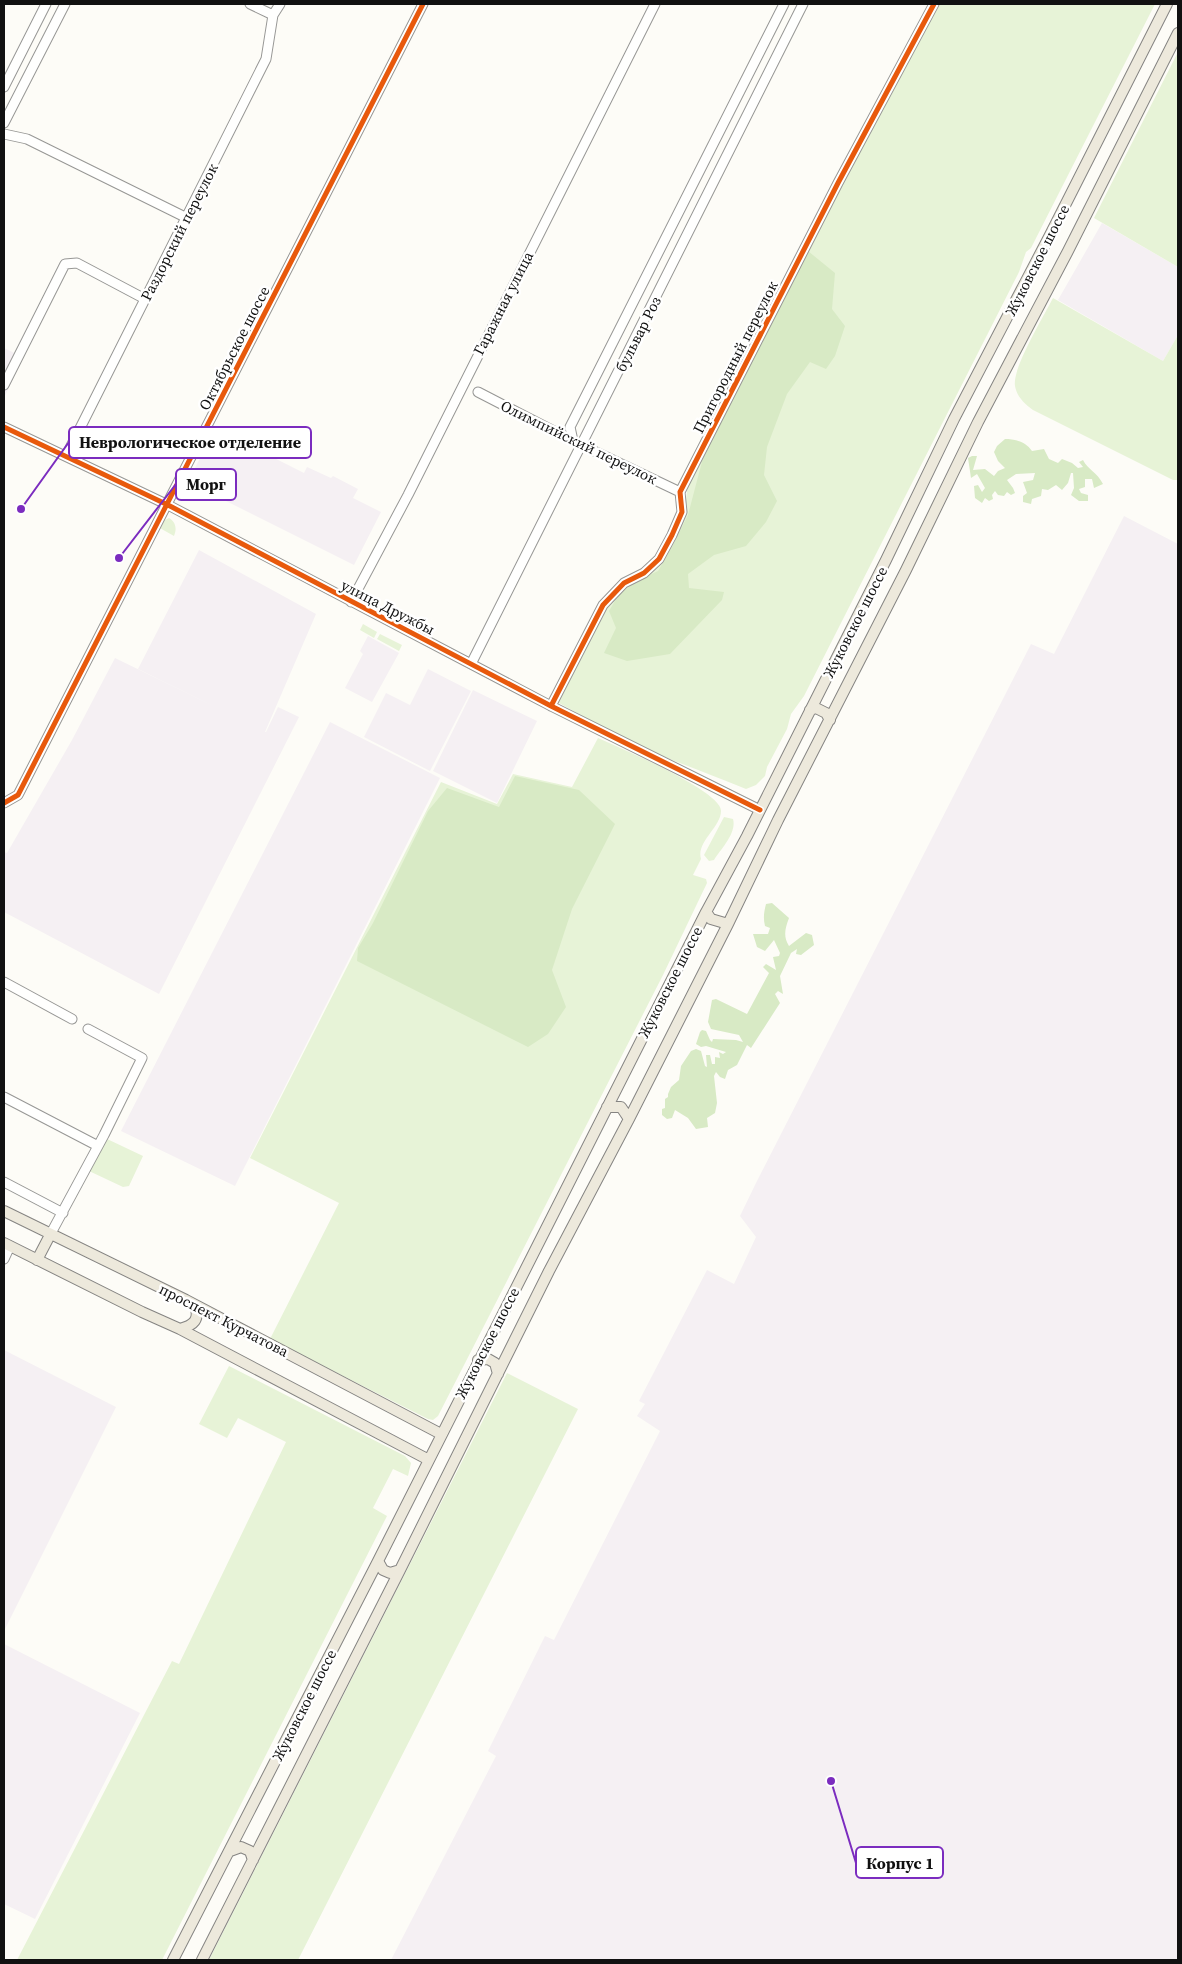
<svg xmlns="http://www.w3.org/2000/svg" width="1182" height="1964" font-family="'Source Serif 4',serif">
<style>
.industrial{fill:#f5f0f3}
.green{fill:#e7f3d7}
.forest{fill:#d8eac5}
.lines{fill:none;stroke-linecap:round;stroke-linejoin:round}
.minor-casing{stroke:#979795;stroke-width:11}
.major-casing{stroke:#858482;stroke-width:12}
.minor{stroke:#fffffe;stroke-width:9}
.major{stroke:#ede9dc;stroke-width:10}
.cycleway-casing{stroke:#fff;stroke-width:8}
.cycleway{stroke:#e8590c;stroke-width:5}
.labels{text-anchor:middle;dominant-baseline:central;stroke-width:5;stroke-linejoin:round;paint-order:stroke}
.street-label{font-size:15px;fill:#111;stroke:#fff}
.leader{fill:none;stroke:#7b2cbf;stroke-width:2}
.callout-dot{fill:#7b2cbf;stroke:#fff;stroke-width:2}
.callout{fill:#fff;stroke:#7b2cbf;stroke-width:2}
.callout-label{font-size:16px;text-anchor:middle;font-weight:bold;fill:#111}
</style>
<rect width="100%" height="100%" fill="#fdfcf7"/>
<path class="industrial" d="M1102,223L1178,267V335L1163,361L1058,300Z
M4,348L23,357L4,398Z
M215,428L304,473L307,467L331,478L333,476L358,489L353,498L381,512L354,565L188,482Z
M1124,516L1178,544V1960H391L496,1756L488,1751L545,1636L554,1640L660,1431L637,1416L645,1404L639,1401L707,1270L734,1284L756,1237L740,1216L756,1183L1031,644L1054,654Z
M199,550L316,614L265,732H266L278,707L299,717L159,994L4,912V852L7,853L72,740L115,658L240,719L138,669Z
M368,636L399,653L372,702L345,688L363,654L360,651Z
M428,669L471,691L430,771L364,737L386,693L410,705Z
M473,690L537,721L497,803L433,771Z
M330,722L440,778L235,1186L121,1131Z
M4,1350L116,1407L4,1631Z
M4,1644L140,1713L35,1919L4,1904Z"/>
<path class="green" d="M934,4H1155L1031,248L1026,252L1019,272L804,696L791,714L787,729L767,767L765,776L756,785L746,789C711,774 676,763 642,747C613,734 585,717 557,702L605,606L629,583L654,571L660,563L685,509L688,481Z
M1178,52V267L1094,218Z
M1053,298L1163,361L1178,335V480H1173L1033,410C1025,404 1017,397 1015,386C1012,368 1044,316 1053,298Z
M169,518C176,522 177,529 174,536L158,527L161,522Z
M363,624L377,632L374,638L360,630Z
M380,634L402,645L399,651L377,639Z
M598,738C618,747 722,791 721,811C721,827 696,842 701,859L693,875L706,879L707,883L663,975L438,1416L433,1420L428,1419L270,1339L339,1203L250,1158L441,782L497,804L513,774L572,787Z
M724,817L733,819C737,833 721,849 714,860L709,861L704,855Z
M105,1138L143,1156L129,1186L123,1187L89,1171Z
M229,1366L405,1456L411,1463L408,1476L393,1469L373,1508L387,1516L162,1960H17L172,1661L179,1664L286,1442L238,1418L227,1438L199,1424Z
M507,1373L578,1409L298,1960H209Z"/>
<path class="forest" d="M808,251L835,273L832,309L845,326L835,356L826,369L810,362L787,394L767,447L764,475L777,501L766,522L746,546L714,555L688,574L689,588L724,592L722,600L670,654L627,661L604,653L616,628L609,611L619,594L639,580L658,571L673,545L688,515L704,454Z
M1005,439C1016,439 1026,442 1032,451L1044,449L1049,459L1058,463L1062,459L1072,463L1078,468L1083,467L1079,462L1083,460C1088,470 1097,472 1103,484L1094,488L1092,479H1085V487L1079,489L1081,493L1088,495V501H1079L1071,495L1074,488L1073,473H1071L1068,483L1062,490L1056,485L1048,490L1042,489L1041,496L1032,499L1031,504L1023,502V496L1027,493L1023,482L1033,480L1035,473L1016,474L1007,480L1013,488L1015,493L1011,495L1007,492L1004,496L998,495L995,491L992,495L993,499L989,501L985,498L982,503L975,498L974,486L978,485L982,492L985,488L977,474L971,478L968,458L972,456H977L973,470L985,469L994,476L998,471L1005,468L998,461L994,452L997,446Z
M515,776L579,790L615,824L572,909L552,970L566,1007L548,1034L528,1047L357,961L358,948L373,923L428,811L447,788L499,807Z
M772,903L789,918C785,929 783,936 789,946L806,933L812,935L814,945L801,955L796,954L797,949L791,953L780,976L783,994L778,991L775,994L780,1003L751,1048L747,1045L737,1065L728,1070L725,1079L720,1077L716,1072L714,1076L717,1103L715,1113L707,1118L708,1127L696,1129L688,1118L675,1110L672,1118L667,1119L662,1115V1109L665,1108V1099L668,1097V1094L671,1087L679,1080L681,1066L691,1051L696,1049L701,1051L705,1066L707,1067L706,1055H710L712,1064H715V1057L720,1058L719,1052L723,1054L726,1052L706,1046L701,1047L696,1044L700,1032L702,1030L706,1031L710,1040L712,1042L713,1039L736,1040L743,1042L739,1035L711,1029L708,1022L712,1000L716,999L747,1014L769,973L763,967L766,964L776,970L773,957L779,956L780,953L774,940L765,951L757,947L753,934H768L770,928L765,926C763,918 764,912 766,904Z"/>
<g class="lines">
<g class="minor-casing">
<path id="minor" d="M250,4L273,15
M4,87L46,4
M4,123L65,4
M4,134L27,139L187,218
M4,385L65,264L77,263L145,299
M478,392L573,441L680,492
M4,427L168,505L551,706L760,810
M573,441L570,427L784,4
M66,456L266,59L273,15L280,4
M351,602L408,495L655,4
M471,664L803,4
M551,706L603,605L624,583L644,573L659,559L672,535L682,512L680,492L838,183L934,4
M4,803L18,795L423,4
M4,982L72,1019
M4,1097L98,1146
M4,1182L63,1213
M50,1235L104,1135L142,1058L88,1029
M4,1259L10,1246"/>
</g>
<g class="major-casing">
<path id="major" d="M810,710L816,708L826,713L830,720
M706,912L711,919L728,924
M607,1107H621L629,1119
M4,1211L186,1300L441,1434
M4,1243L142,1312L180,1329L429,1460
M37,1260L50,1235
M180,1329C194,1325 200,1320 195,1305
M478,1360L488,1359L495,1363L498,1374
M378,1561L383,1570L390,1573L400,1570
M230,1851L241,1847L250,1851L253,1860
M173,1960L378,1561L706,912L747,836L886,560L954,419L1050,235L1167,4
M202,1960L400,1570L549,1271L629,1119L728,924L778,820L906,570L978,422L1068,251L1178,33"/>
</g>
<use href="#minor" class="minor"/>
<use href="#major" class="major"/>
<g class="cycleway-casing">
<path id="cycleway" d="M4,427L168,505L551,706L760,810
M551,706L603,605L624,583L644,573L659,559L672,535L682,512L680,492L838,183L934,4
M4,803L18,795L423,4"/>
</g>
<use href="#cycleway" class="cycleway"/>
</g>
<g class="labels">
<g class="street-label">
<text transform="translate(179 232) rotate(-63)">Раздорский переулок</text>
<text transform="translate(1037 260) rotate(-63)">Жуковское шоссе</text>
<text transform="translate(503 303) rotate(-63)">Гаражная улица</text>
<text transform="translate(638 334) rotate(-63)">бульвар Роз</text>
<text transform="translate(234 348) rotate(-63)">Октябрьское шоссе</text>
<text transform="translate(735 357) rotate(-63)">Пригородный переулок</text>
<text transform="translate(579 442) rotate(26)">Олимпийский переулок</text>
<text transform="translate(388 607) rotate(27)">улица Дружбы</text>
<text transform="translate(855 622) rotate(-63)">Жуковское шоссе</text>
<text transform="translate(670 982) rotate(-63)">Жуковское шоссе</text>
<text transform="translate(224 1320) rotate(27)">проспект Курчатова</text>
<text transform="translate(487 1343) rotate(-63)">Жуковское шоссе</text>
<text transform="translate(304 1705) rotate(-63)">Жуковское шоссе</text>
</g>
</g>
<path class="leader" d="M21 509L69 442M119 558L176 484M831 1781L856 1863"/>
<g class="callout-dot">
<circle cx="21" cy="509" r="5"/>
<circle cx="119" cy="558" r="5"/>
<circle cx="831" cy="1781" r="5"/>
</g>
<g class="callout">
<rect x="69" y="427" width="242" height="31" rx="5"/>
<rect x="176" y="469" width="60" height="31" rx="5"/>
<rect x="856" y="1847" width="87" height="31" rx="5"/>
</g>
<g class="callout-label">
<text x="190" y="448">Неврологическое отделение</text>
<text x="206" y="490">Морг</text>
<text x="900" y="1869">Корпус 1</text>
</g>
<rect width="1182" height="1964" fill="none" stroke="#111111" stroke-width="10"/>
</svg>
